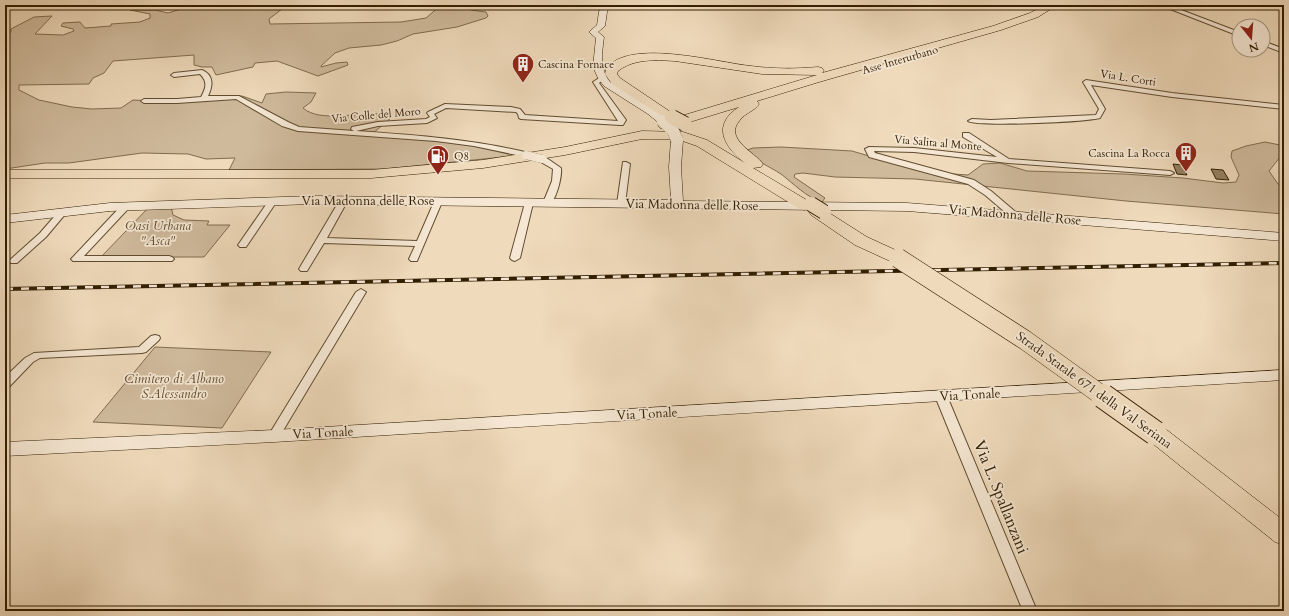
<svg xmlns="http://www.w3.org/2000/svg" width="1289" height="616" font-family="Cardo,serif">
<style>
.green{fill:#cfba9c;stroke:#806c4f}
.building{fill:#948062;stroke:#321e02}
.lines{fill:none;stroke-linecap:round;stroke-linejoin:round}
.street-casing{stroke:#614d30;stroke-width:2}
.secondary-casing{stroke:#321e02;stroke-width:1}
.highway-casing{stroke:#321e02;stroke-width:1}
.street{fill:#f5e7d3;fill-rule:evenodd}
.secondary{fill:#f5e7d3;fill-rule:evenodd}
.highway{fill:#efdabb;fill-rule:evenodd}
.rail-casing{stroke:#321e02;stroke-width:4}
.rail{stroke:#f5e7d3;stroke-width:2.5;stroke-dasharray:8;stroke-linecap:butt}
.street-bridge-casing{stroke:#614d30;stroke-width:8;stroke-linecap:butt}
.secondary-bridge-casing{stroke:#321e02;stroke-width:12;stroke-linecap:butt}
.highway-bridge-far2-casing{stroke:#321e02;stroke-width:16;stroke-linecap:butt}
.highway-bridge-far1-casing{stroke:#321e02;stroke-width:20;stroke-linecap:butt}
.highway-bridge-casing{stroke:#321e02;stroke-width:26;stroke-linecap:butt}
.street-bridge{stroke:#f5e7d3;stroke-width:8}
.secondary-bridge{stroke:#f5e7d3;stroke-width:12}
.highway-bridge-far2{stroke:#efdabb;stroke-width:14}
.highway-bridge-far1{stroke:#efdabb;stroke-width:19}
.highway-bridge{stroke:#efdabb;stroke-width:24}
.labels{text-anchor:middle;dominant-baseline:central;stroke-width:3.5;stroke-linejoin:round;paint-order:stroke}
.far-street-label{font-size:11px;fill:#321e02;stroke:#f5e7d3}
.far-poi-label{font-size:11px;fill:#321e02;stroke:#f5e7d3;text-anchor:start}
.street-label{font-size:13px;fill:#321e02;stroke:#f5e7d3}
.park-label{font-size:13px;font-style:italic;fill:#614d30;stroke:#f5e7d3}
.near-street-label{font-size:16px;fill:#321e02;stroke:#f5e7d3}
</style>
<rect width="100%" height="100%" fill="#efdabb"/>
<filter id="stains"><feTurbulence type="fractalNoise" baseFrequency=".005" numOctaves="4"/><feColorMatrix values="0 0 0 0 .2 0 0 0 0 .09 0 0 0 0 .02 0 0 0 .5 -.17"/></filter>
<radialGradient id="worn" r=".72"><stop offset=".6" stop-color="#630" stop-opacity="0"/><stop offset="1" stop-color="#630" stop-opacity=".3"/></radialGradient>
<path class="green" d="M194,5H249L282,9L269,19L270,24L401,22L426,18L441,5H467V8L471,10L486,12L488,16L486,18L457,27L413,34L397,41L381,45L349,48L335,53L321,66V67L336,63L347,62L348,65L318,76L277,61L255,63L253,67L216,75L212,67H202L194,65V55L113,61L104,73L93,78L89,84L19,85V90L39,100L72,107L92,109L121,108L133,100L177,102L242,96L262,103L266,94L286,92L316,93L311,102L303,108C320,123 359,112 380,114C384,114 388,116 392,117L372,134L462,143L523,155L384,169L229,170L235,158L206,159L188,154L142,153L69,163H45L5,169V35L11,32V29L34,17L52,16L35,34L63,35L74,31L73,29L61,26L63,23L80,22L85,28L111,26V24L140,22L150,18V14L130,10H155L168,13Z
M1265,142L1280,145L1284,152L1269,171L1278,184L1284,188V214L1126,201L915,179L835,177L803,173L795,174L794,177L825,198L822,202C806,197 794,184 781,174C769,166 756,162 747,150L753,148L781,147L852,151L924,172L968,175L983,164L1000,163L1027,171L1124,174L1183,178L1223,183L1236,182L1239,175L1231,157L1232,151L1246,146Z
M171,206L173,215L184,220L209,221L207,225H230L204,257H101L149,207Z
M155,347L271,352L222,428L93,422Z"/>
<path class="building" d="M1173,164L1182,165L1187,175L1177,174Z
M1211,169L1223,170L1229,180L1216,179Z"/>
<g class="lines">
<g class="street-casing">
<path id="street" d="M1160,5H1168L1239,32V36Z
M1263,41L1284,49V53L1263,45Z
M202,70C214,75 213,86 208,96H239L288,122L299,127L354,131L351,129L352,127L378,122L426,119L430,117L427,113L428,112L445,104L511,107L520,109L525,115L618,121L593,82L602,76L605,78L599,83L626,120L623,125H620L521,119L519,118L518,114L516,112L446,108L434,114L437,118L427,123L378,126L356,131C414,135 472,139 529,153V157H526L474,146L436,141L298,131L282,126L236,99L177,103H144L141,101L144,99H177L201,97C206,88 208,82 200,74L174,77L171,75L174,73Z
M1086,80L1172,93L1284,105V109L1172,97L1091,85L1105,109L1100,118C1086,122 976,127 968,121L972,119L991,120L1096,115L1099,109L1083,82Z
M963,133H969L1009,159L1170,171L1174,173L1170,175L1008,163L914,152L874,151L875,153L974,180L991,191L1018,214L1019,216L1018,218H1012L985,195L968,184L869,157L865,149L869,147L914,148L997,157L963,137Z
M539,157H545L561,168C562,177 556,203 547,206L543,203L552,181L553,169L539,161Z
M623,162H626L630,164L625,204L621,207L617,204Z
M341,198H344L348,200L327,238L417,241L434,202L438,200L442,202L417,261H411L409,259L415,246L324,243L307,271H301L299,269Z
M270,199H276L277,201L246,247H240L238,245Z
M529,200L533,203L520,258L515,261L512,260L510,258L525,203Z
M125,204L128,205L129,207L128,209L84,256H169L172,257L174,259L172,261H73L71,259L73,257L122,205Z
M63,209L67,212L46,237L17,263H11L9,261L11,259L40,233L60,210Z
M361,289L366,292L278,439L274,440L270,439L268,436L270,433L356,292Z
M155,335L159,336L160,338L159,340L146,352L142,353L40,358L33,362L9,387L5,388V377L25,358L34,353L139,347L151,336Z
M941,392L945,393L947,396L1037,611H1023L935,396L937,393Z"/>
</g>
<g class="secondary-casing">
<path id="secondary" d="M602,5H610L607,12L605,26L598,32L604,37C602,53 599,68 610,82C626,92 658,107 668,121L667,123H659L648,114L604,86L598,78L593,67L596,38L589,32L597,25L599,12Z
M677,137L683,140L681,167L683,201L907,203L1284,233V241L907,211L312,204L110,211L5,223V215L110,203L312,196L671,200L669,167L671,140Z
M1284,370V380L274,442L5,456V442L274,430Z"/>
</g>
<g class="highway-casing">
<path id="highway" d="M1045,5H1057L1038,17L1001,30L819,82L757,101L759,104C755,111 745,113 740,120C723,139 755,152 763,164L761,167L753,168L810,202L812,205L810,208L804,210L798,208L697,146L677,139H642L565,155L483,168L371,178H5V170H371L483,160L565,147L642,131L683,132L707,140L745,163C724,147 711,125 739,107L670,128H660L658,125L660,122L668,120L612,84L605,74L606,69C628,37 719,63 751,66C773,69 796,69 818,67L822,68L824,71L822,73L993,26L1030,13ZM656,60L675,61L762,74L817,75L678,117L620,78L617,74L618,71C630,62 641,61 656,60Z
M817,207L823,209L867,237L902,253L905,257L902,261L896,262L890,261L855,245L811,215L809,212L811,209Z
M1155,425L1163,427L1284,521V545L1275,542L1147,439L1144,433L1147,427Z"/>
</g>
<use href="#street" class="street"/>
<use href="#secondary" class="secondary"/>
<use href="#highway" class="highway"/>
<g class="rail-casing">
<path id="rail" d="M5,289L1284,263"/>
</g>
<use href="#rail" class="rail"/>
<g class="street-bridge-casing">
<path id="street-bridge" d="M526,155L542,159"/>
</g>
<g class="secondary-bridge-casing">
<path id="secondary-bridge" d="M663,121L669,127
M673,131L677,140"/>
</g>
<g class="highway-bridge-far2-casing">
<path id="highway-bridge-far2" d="M672,117L685,124
M811,204L824,212"/>
</g>
<g class="highway-bridge-far1-casing">
<path id="highway-bridge-far1" d="M898,258L1025,340L1104,397"/>
</g>
<g class="highway-bridge-casing">
<path id="highway-bridge" d="M1103,396L1155,433"/>
</g>
<use href="#street-bridge" class="street-bridge"/>
<use href="#secondary-bridge" class="secondary-bridge"/>
<use href="#highway-bridge-far2" class="highway-bridge-far2"/>
<use href="#highway-bridge-far1" class="highway-bridge-far1"/>
<use href="#highway-bridge" class="highway-bridge"/>
</g>
<defs>
<g id="building-pin" transform="scale(1.15)"><path d="M0 17L-7.5 6A9.5 9.5 0 1 1 7.5 6Z" fill="#8f2418" stroke="#f5e7d3"/><path d="M-4-6H4V6H1V3H-1V6H-4ZM-2.5-4.3h1.7v1.8h-1.7ZM.8-4.3h1.7v1.8H.8ZM-2.5-1h1.7V.8h-1.7ZM.8-1h1.7V.8H.8Z" fill="#fff"/></g>
<g id="fuel-pin" transform="scale(1.15)"><path d="M0 17L-7.5 6A9.5 9.5 0 1 1 7.5 6Z" fill="#8f2418" stroke="#f5e7d3"/><path d="M-5.5-6h7V0h2V4h1.3V-2.5L3-4.5l.8-.8L6-3V5H2.5V1h-1V6h-7ZM-4.2-4.7v3.2H.2V-4.7Z" fill="#fff"/></g>
</defs>
<g fill-rule="evenodd">
<use href="#building-pin" x="523" y="64"/>
<use href="#building-pin" x="1186" y="153"/>
<use href="#fuel-pin" x="438" y="156"/>
</g>
<g class="labels">
<g class="far-street-label">
<text transform="translate(900 60) rotate(-16)">Asse Interurbano</text>
<text transform="translate(1128 78) rotate(9)">Via L. Corti</text>
<text transform="translate(376 115) rotate(-5)">Via Colle del Moro</text>
<text transform="translate(938 143) rotate(5)">Via Salita al Monte</text>
</g>
<g class="far-poi-label">
<text x="538" y="64">Cascina Fornace</text>
<text x="1170" y="153" text-anchor="end">Cascina La Rocca</text>
<text x="454" y="156">Q8</text>
</g>
<g class="street-label">
<text x="368" y="201">Via Madonna delle Rose</text>
<text transform="translate(692 205) rotate(1)">Via Madonna delle Rose</text>
<text transform="translate(1015 215) rotate(5)">Via Madonna delle Rose</text>
<text transform="translate(1094 390) rotate(36)">Strada Statale 671 della Val Seriana</text>
<text transform="translate(970 395) rotate(-3)">Via Tonale</text>
<text transform="translate(647 414) rotate(-3)">Via Tonale</text>
<text transform="translate(323 433) rotate(-3)">Via Tonale</text>
</g>
<g class="park-label">
<text x="158" y="226">Oasi Urbana<tspan x="158" dy="15">"Asca"</tspan></text>
<text x="174" y="379">Cimitero di Albano<tspan x="174" dy="15">S.Alessandro</tspan></text>
</g>
<g class="near-street-label">
<text transform="translate(1001 497) rotate(68)">Via L. Spallanzani</text>
</g>
</g>
<rect width="1289" height="616" fill="none" stroke="#efdabb" stroke-width="20"/>
<rect x="6" y="6" width="1277" height="604" fill="none" stroke="#321e02" stroke-width="2"/>
<rect x="10" y="10" width="1269" height="596" fill="none" stroke="#321e02"/>
<g transform="translate(1251 38) rotate(163)"><circle r="19" fill="#f5e7d3" stroke="#a7977f"/>
<path d="M0-3L7 15L0 10L-7 15Z" fill="#8f2418"/>
<text y="-6" font-size="11" font-weight="bold" text-anchor="middle" fill="#321e02">N</text>
</g>
<rect width="100%" height="100%" filter="url(#stains)"/>
<rect width="100%" height="100%" fill="url(#worn)"/>
</svg>
